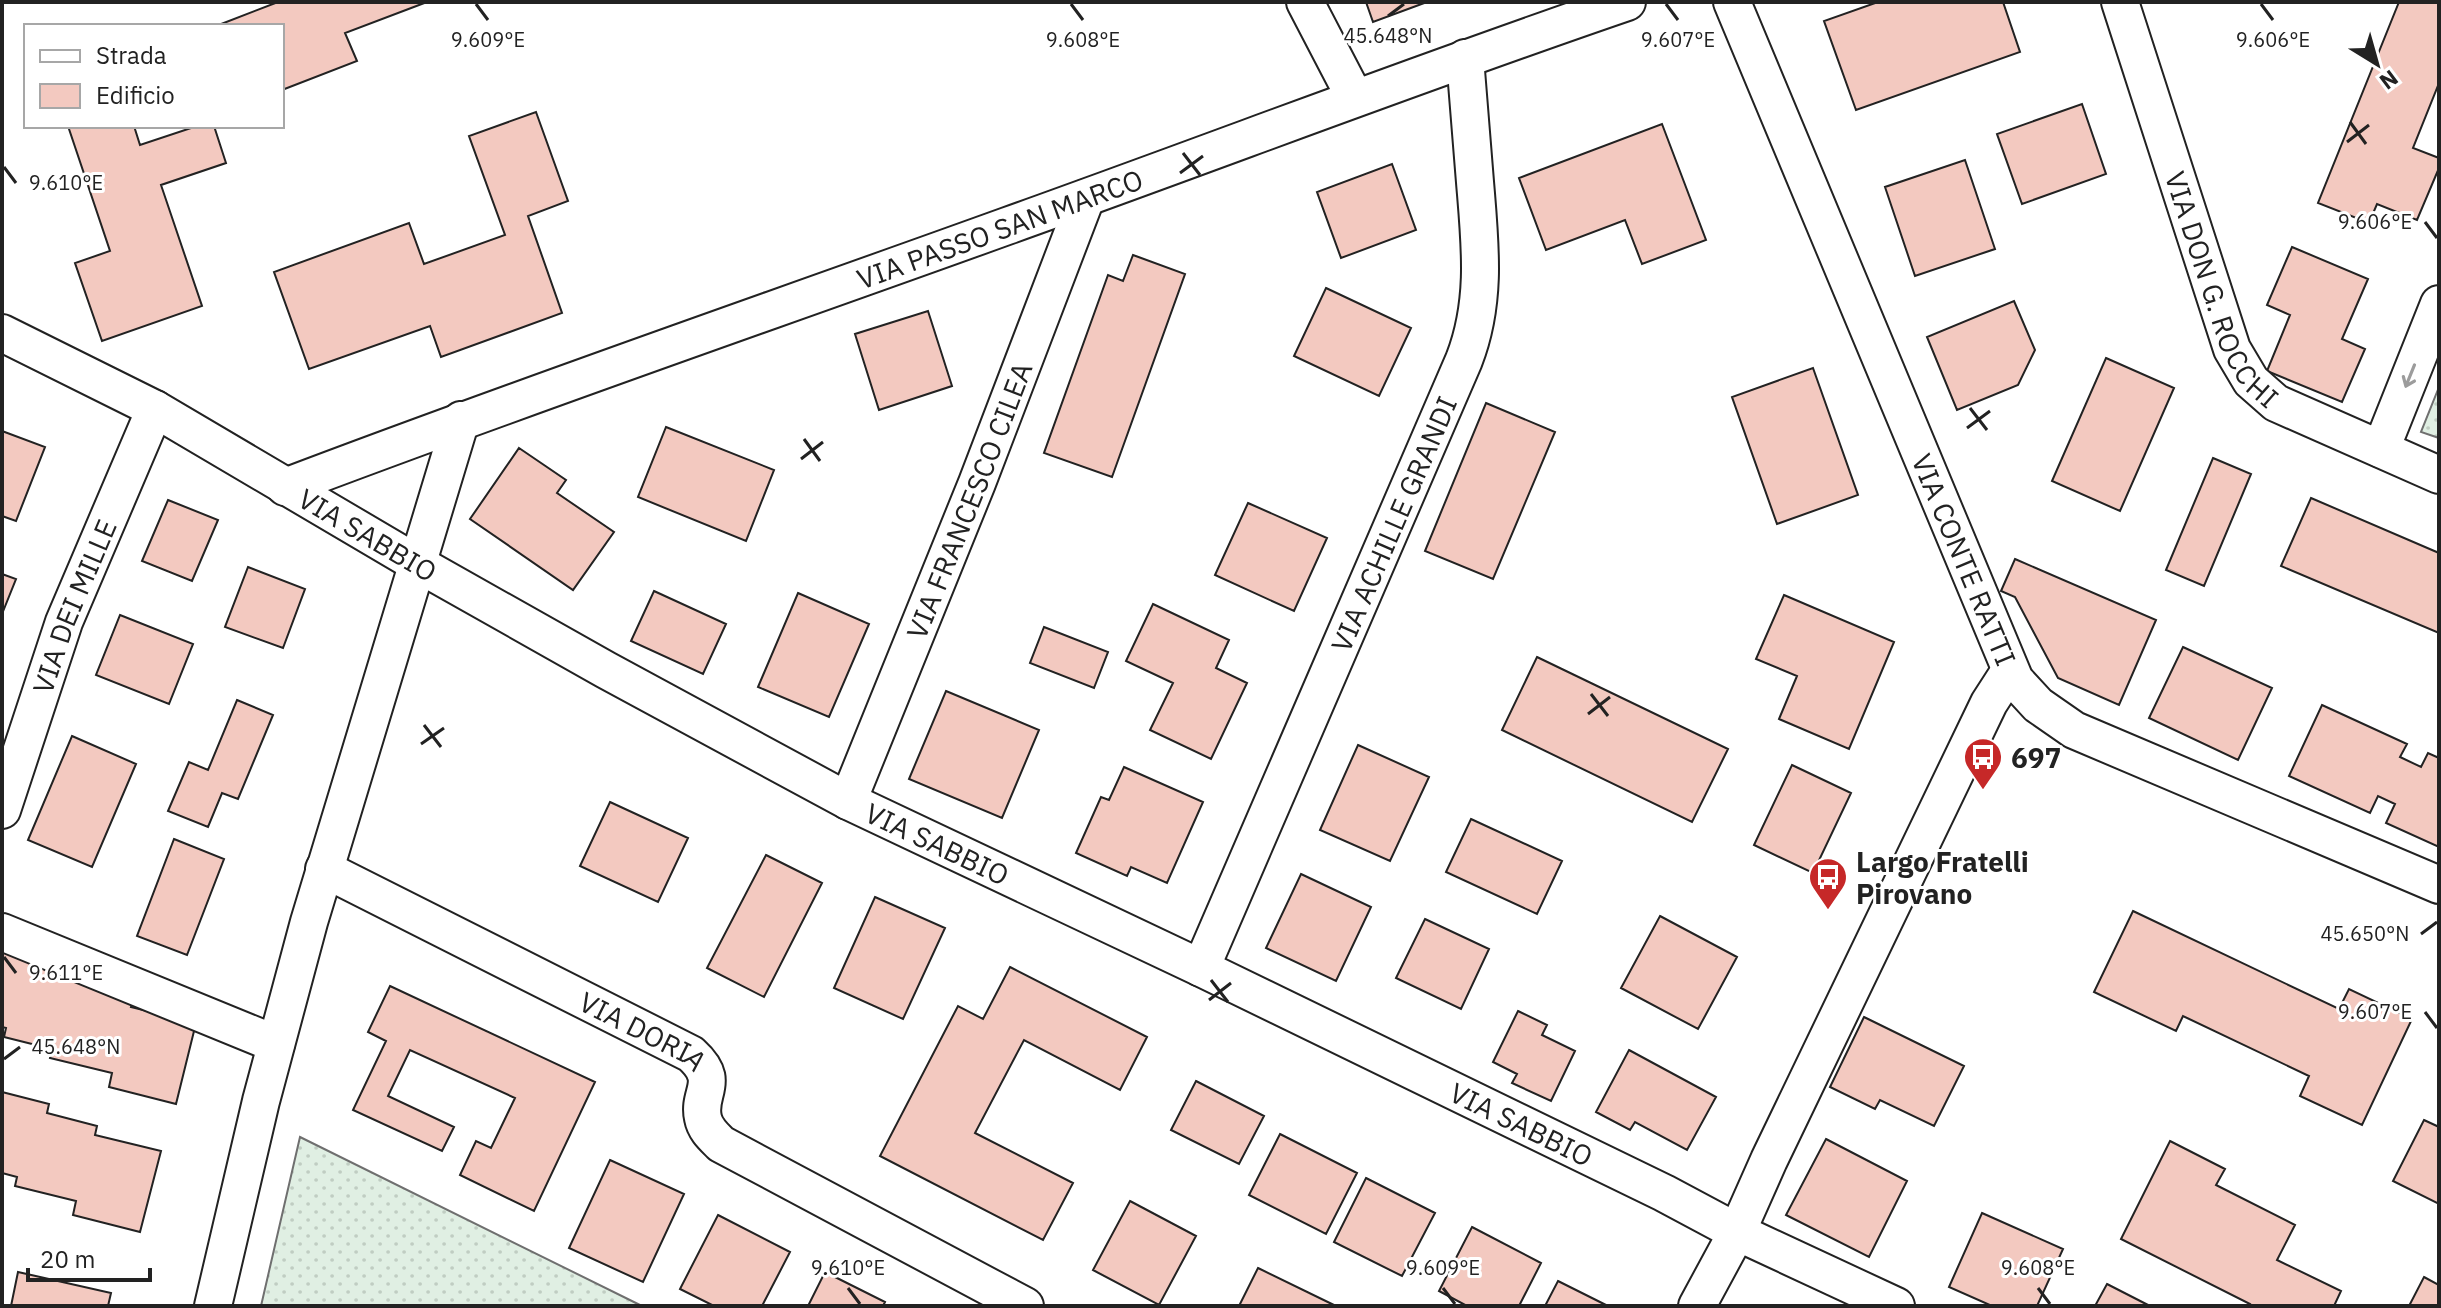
<svg xmlns="http://www.w3.org/2000/svg" width="2441" height="1308" font-family="'IBM Plex Sans',sans-serif">
<style>
.grass{fill:url(#grass-dots);stroke:#6f6f6f;stroke-width:2}
.building{fill:#f3c9c0;stroke:#222;stroke-width:2}
.lines{fill:none;stroke-linecap:round;stroke-linejoin:round}
.minor-casing{stroke:#222;stroke-width:40}
.minor{stroke:#fff;stroke-width:36}
.oneway{stroke:#9c9c9c}
.ticks{fill:none;stroke:#222;stroke-width:3}
.labels{text-anchor:middle;dominant-baseline:central;stroke-width:6;stroke-linejoin:round;paint-order:stroke}
.street-label{font-size:28px;fill:#222;stroke:#fff}
.poi-label{font-size:28px;font-weight:bold;fill:#222;stroke:#fff;text-anchor:start}
.ticks-label{font-size:20px;text-anchor:middle;fill:#222;stroke:#fff;stroke-width:6;stroke-linejoin:round;paint-order:stroke}
</style>
<defs>
<pattern id="grass-dots" width="8" height="8" patternUnits="userSpaceOnUse" patternTransform="scale(2)"><rect width="8" height="8" fill="#e0efe3"/><path d="M2 2h.1M6 6h.1" fill="none" stroke="#c0cdc2" stroke-width="1.8" stroke-linecap="round"/></pattern>
</defs>
<rect width="100%" height="100%" fill="#fff"/>
<path class="grass" d="M2439,387V438L2421,432Z
M300,1137L642,1306H261Z"/>
<path class="building" d="M278,2H427L345,33L357,61L282,90V26H216Z
M1366,2H1427L1373,22Z
M1878,2H2003L2020,52L1856,110L1824,21Z
M2399,2H2439V83L2413,148L2439,158V168L2417,220L2377,204L2369,223L2318,203Z
M2082,104L2106,174L2022,204L1997,134Z
M536,112L568,201L528,216L562,313L441,357L430,326L309,369L274,272L409,223L424,264L505,235L469,136Z
M1662,124L1706,240L1642,264L1625,220L1546,250L1519,178Z
M68,126H134L140,145L197,126H214L226,163L161,185L202,306L102,341L75,263L110,251Z
M1965,160L1995,249L1915,276L1885,187Z
M1392,164L1416,230L1341,258L1317,192Z
M2292,247L2368,279L2342,339L2365,349L2342,402L2267,371L2290,315L2267,305Z
M1133,255L1185,274L1112,477L1044,453L1108,275L1123,281Z
M1326,288L1411,328L1379,396L1294,356Z
M2014,301L2035,350L2018,385L1957,410L1927,337Z
M928,311L952,386L879,410L855,334Z
M2106,358L2174,388L2120,511L2052,481Z
M1813,368L1858,495L1777,524L1732,397Z
M1486,403L1555,432L1493,579L1425,551Z
M666,427L774,470L746,541L638,497Z
M2,431L45,447L16,521L2,516Z
M519,448L566,480L557,493L614,532L573,590L470,519Z
M2213,458L2251,474L2204,586L2166,570Z
M2311,498L2439,553V633L2281,566Z
M168,500L218,520L192,581L142,561Z
M1248,503L1327,538L1294,611L1215,575Z
M2015,559L2156,620L2119,705L2058,678L2015,597L2001,591Z
M248,567L305,589L283,648L225,627Z
M2,574L16,579L2,614Z
M654,591L726,624L703,674L631,641Z
M798,593L869,624L829,717L758,687Z
M1784,595L1894,642L1849,749L1779,719L1797,676L1756,659Z
M1153,604L1229,640L1216,668L1247,683L1211,759L1150,730L1173,683L1126,661Z
M120,615L193,644L169,704L96,675Z
M1044,627L1108,652L1094,688L1030,663Z
M2183,647L2272,688L2238,760L2149,718Z
M1537,657L1728,749L1692,822L1502,730Z
M946,691L1039,730L1002,818L909,779Z
M237,700L273,715L238,799L222,793L208,827L168,811L189,762L208,770Z
M2322,705L2407,744L2400,757L2421,767L2428,753L2439,758V847L2386,823L2395,804L2378,796L2370,813L2289,776Z
M72,736L136,764L92,867L28,840Z
M1358,745L1429,777L1390,861L1320,830Z
M1792,765L1851,793L1813,873L1754,845Z
M1124,767L1203,802L1167,883L1131,867L1127,876L1076,853L1101,797L1109,800Z
M610,802L688,838L658,902L580,866Z
M1471,819L1562,861L1537,914L1446,872Z
M174,839L224,859L187,955L137,936Z
M766,855L822,883L764,997L707,968Z
M1301,874L1371,907L1336,981L1266,948Z
M875,897L945,928L903,1019L834,988Z
M2133,911L2339,1009L2349,989L2412,1019L2362,1125L2300,1096L2309,1076L2183,1016L2176,1031L2094,992Z
M1660,916L1737,957L1698,1029L1621,988Z
M1425,919L1489,949L1461,1009L1396,978Z
M2,944L85,976L83,985L134,998L131,1007L196,1023L176,1104L109,1087L112,1073L50,1058L52,1049L4,1037L6,1028L2,1027Z
M1010,967L1147,1037L1120,1090L1024,1040L975,1133L1073,1183L1043,1240L880,1156L958,1006L983,1019Z
M390,986L595,1082L534,1211L460,1175L476,1141L491,1148L515,1098L410,1050L388,1096L454,1127L442,1151L353,1110L386,1041L368,1032Z
M1518,1011L1547,1025L1542,1035L1575,1051L1551,1101L1512,1083L1517,1074L1493,1062Z
M1864,1017L1964,1066L1934,1126L1880,1100L1875,1109L1830,1087Z
M1629,1050L1716,1097L1687,1150L1635,1122L1630,1130L1596,1112Z
M1196,1081L1264,1116L1239,1164L1171,1130Z
M2,1092L49,1104L47,1113L97,1126L95,1135L161,1151L140,1232L73,1215L76,1201L15,1186L17,1177L2,1173Z
M2424,1120L2439,1127V1204L2393,1181Z
M1280,1134L1357,1173L1326,1234L1249,1195Z
M1826,1139L1907,1181L1869,1257L1786,1215Z
M2170,1141L2225,1169L2216,1185L2295,1225L2277,1260L2341,1291L2334,1306H2249L2250,1304L2121,1239Z
M610,1160L684,1194L643,1282L569,1248Z
M1366,1178L1435,1213L1402,1276L1334,1242Z
M1130,1201L1196,1236L1159,1305L1093,1270Z
M1982,1213L2063,1249L2037,1306H1992L1949,1287Z
M718,1215L790,1252L762,1306H714L680,1289Z
M1472,1227L1541,1263L1519,1306H1467L1439,1291Z
M1258,1268L1336,1306H1239Z
M18,1272L111,1293L108,1306H11Z
M825,1272L885,1302L883,1306H808Z
M2424,1277L2439,1285V1306H2409Z
M1558,1281L1608,1306H1545Z
M2107,1284L2150,1306H2095Z"/>
<g class="lines">
<g class="minor-casing">
<g id="minor">
<path d="M1305,2L1355,98"/>
<path id="s1" d="M1732,2L2015,680L2038,705L2074,730L2439,885"/>
<path id="s2" d="M2120,2L2232,349L2251,381L2276,403L2439,475"/>
<path id="s3" d="M2,333L155,409L418,564L606,670L848,801L1201,968L1664,1193L1737,1232L1896,1306"/>
<path d="M2381,449L2439,304"/>
<path id="s4" d="M285,487C524,396 766,313 1007,226C1214,152 1419,73 1627,2"/>
<path id="s5" d="M848,801L977,483L1086,198"/>
<path id="s6" d="M2,810L64,622L155,409"/>
<path id="s7" d="M324,869L691,1054C722,1082 697,1092 703,1118C705,1129 713,1136 721,1144L1025,1306"/>
<path d="M2,932L276,1044"/>
<path id="s8" d="M1201,968L1464,360C1487,301 1480,243 1475,182C1472,140 1468,99 1465,58"/>
<path d="M213,1306L261,1101L309,922L461,420"/>
<path d="M1697,1306L1737,1232L1769,1160L1989,703L2009,672"/>
</g>
</g>
<use href="#minor" class="minor"/>
</g>
<defs><path id="oneway-shaft" d="M-6 0H5M1.5-3L5.5 0L1.5 3" fill="none" stroke-width="1.6" stroke-linecap="round" stroke-linejoin="round" transform="scale(2)"/></defs>
<use class="oneway" href="#oneway-shaft" transform="translate(2410 376) rotate(112)"/>
<path class="ticks" d="M476,4L488,20M1071,4L1083,20M1666,4L1678,20M2261,4L2273,20M1388,16L1404,4M2350,122L2366,144M2347,142L2369,125M1183,153L1200,175M4,167L16,183M1180,173L1203,156M2425,222L2437,238M1970,408L1987,430M1967,428L1990,411M804,439L820,461M801,459L823,442M1591,694L1608,716M1588,714L1610,697M424,725L441,747M421,744L444,728M2421,934L2437,922M4,957L16,973M1211,980L1228,1002M1209,1000L1231,983M2425,1012L2437,1028M4,1059L20,1047M848,1288L860,1304M1443,1288L1455,1304M2038,1288L2050,1304"/>
<defs>
<g id="bus-pin" transform="scale(2)"><path d="M0 17L-7.5 6A9.5 9.5 0 1 1 7.5 6Z" fill="#c62828" stroke="#fff"/><path d="M-5-6H5V4H4V6H2V4H-2V6H-4V4H-5ZM-3.5-4V0h7V-4ZM-3.5 1.2v1.5H-2V1.2ZM2 1.2v1.5H3.5V1.2Z" fill="#fff"/></g>
</defs>
<g fill-rule="evenodd">
<use href="#bus-pin" x="1983" y="757"/>
<use href="#bus-pin" x="1828" y="877"/>
</g>
<g class="labels">
<g class="street-label">
<text stroke="none"><textPath href="#s4" startOffset="760">VIA PASSO SAN MARCO</textPath></text>
<text stroke="none"><textPath href="#s2" startOffset="306">VIA DON G. ROCCHI</textPath></text>
<text stroke="none"><textPath href="#s5" startOffset="324">VIA FRANCESCO CILEA</textPath></text>
<text stroke="none"><textPath href="#s8" startOffset="484">VIA ACHILLE GRANDI</textPath></text>
<text stroke="none"><textPath href="#s3" startOffset="418">VIA SABBIO</textPath></text>
<text stroke="none"><textPath href="#s1" startOffset="604">VIA CONTE RATTI</textPath></text>
<text stroke="none"><textPath href="#s6" startOffset="216">VIA DEI MILLE</textPath></text>
<text stroke="none"><textPath href="#s3" startOffset="1066">VIA SABBIO</textPath></text>
<text stroke="none"><textPath href="#s7" startOffset="358">VIA DORIA</textPath></text>
<text stroke="none"><textPath href="#s3" startOffset="1714">VIA SABBIO</textPath></text>
</g>
<g class="poi-label">
<text x="2011" y="757">697</text>
<text x="1856" y="861">Largo Fratelli<tspan x="1856" dy="32">Pirovano</tspan></text>
</g>
</g>
<g class="ticks-label">
<text x="1388" y="43">45.648°N</text>
<text x="488" y="47">9.609°E</text>
<text x="1678" y="47">9.607°E</text>
<text x="2273" y="47">9.606°E</text>
<text x="1083" y="47">9.608°E</text>
<text x="66" y="190">9.610°E</text>
<text x="2375" y="229">9.606°E</text>
<text x="2365" y="941">45.650°N</text>
<text x="66" y="980">9.611°E</text>
<text x="2375" y="1019">9.607°E</text>
<text x="76" y="1054">45.648°N</text>
<text x="848" y="1275">9.610°E</text>
<text x="1443" y="1275">9.609°E</text>
<text x="2038" y="1275">9.608°E</text>
</g>
<rect width="2441" height="1308" fill="none" stroke="#222222" stroke-width="8"/>
<rect x="24" y="24" width="260" height="104" fill="#ffffff" stroke="#a7a7a7" stroke-width="2"/>
<rect x="40" y="50" width="40" height="12" fill="#ffffff" stroke="#a7a7a7" stroke-width="2"/>
<text x="96" y="64" font-size="24" fill="#222222">Strada</text>
<rect x="40" y="84" width="40" height="24" fill="#f3c9c0" stroke="#a7a7a7" stroke-width="2"/>
<text x="96" y="104" font-size="24" fill="#222222">Edificio</text>
<g transform="translate(2377 64) rotate(143)" stroke="#ffffff" stroke-width="6" paint-order="stroke">
<path d="M0-6L14 30L0 20L-14 30Z" fill="#222222"/>
<text y="-12" font-size="22" font-weight="bold" text-anchor="middle" fill="#222222">N</text>
</g>
<path d="M28 1268v12h122v-12" fill="none" stroke="#222222" stroke-width="4"/>
<text x="40" y="1268" font-size="24" fill="#222222" stroke="#ffffff" stroke-width="6" paint-order="stroke">20 m</text>
</svg>
